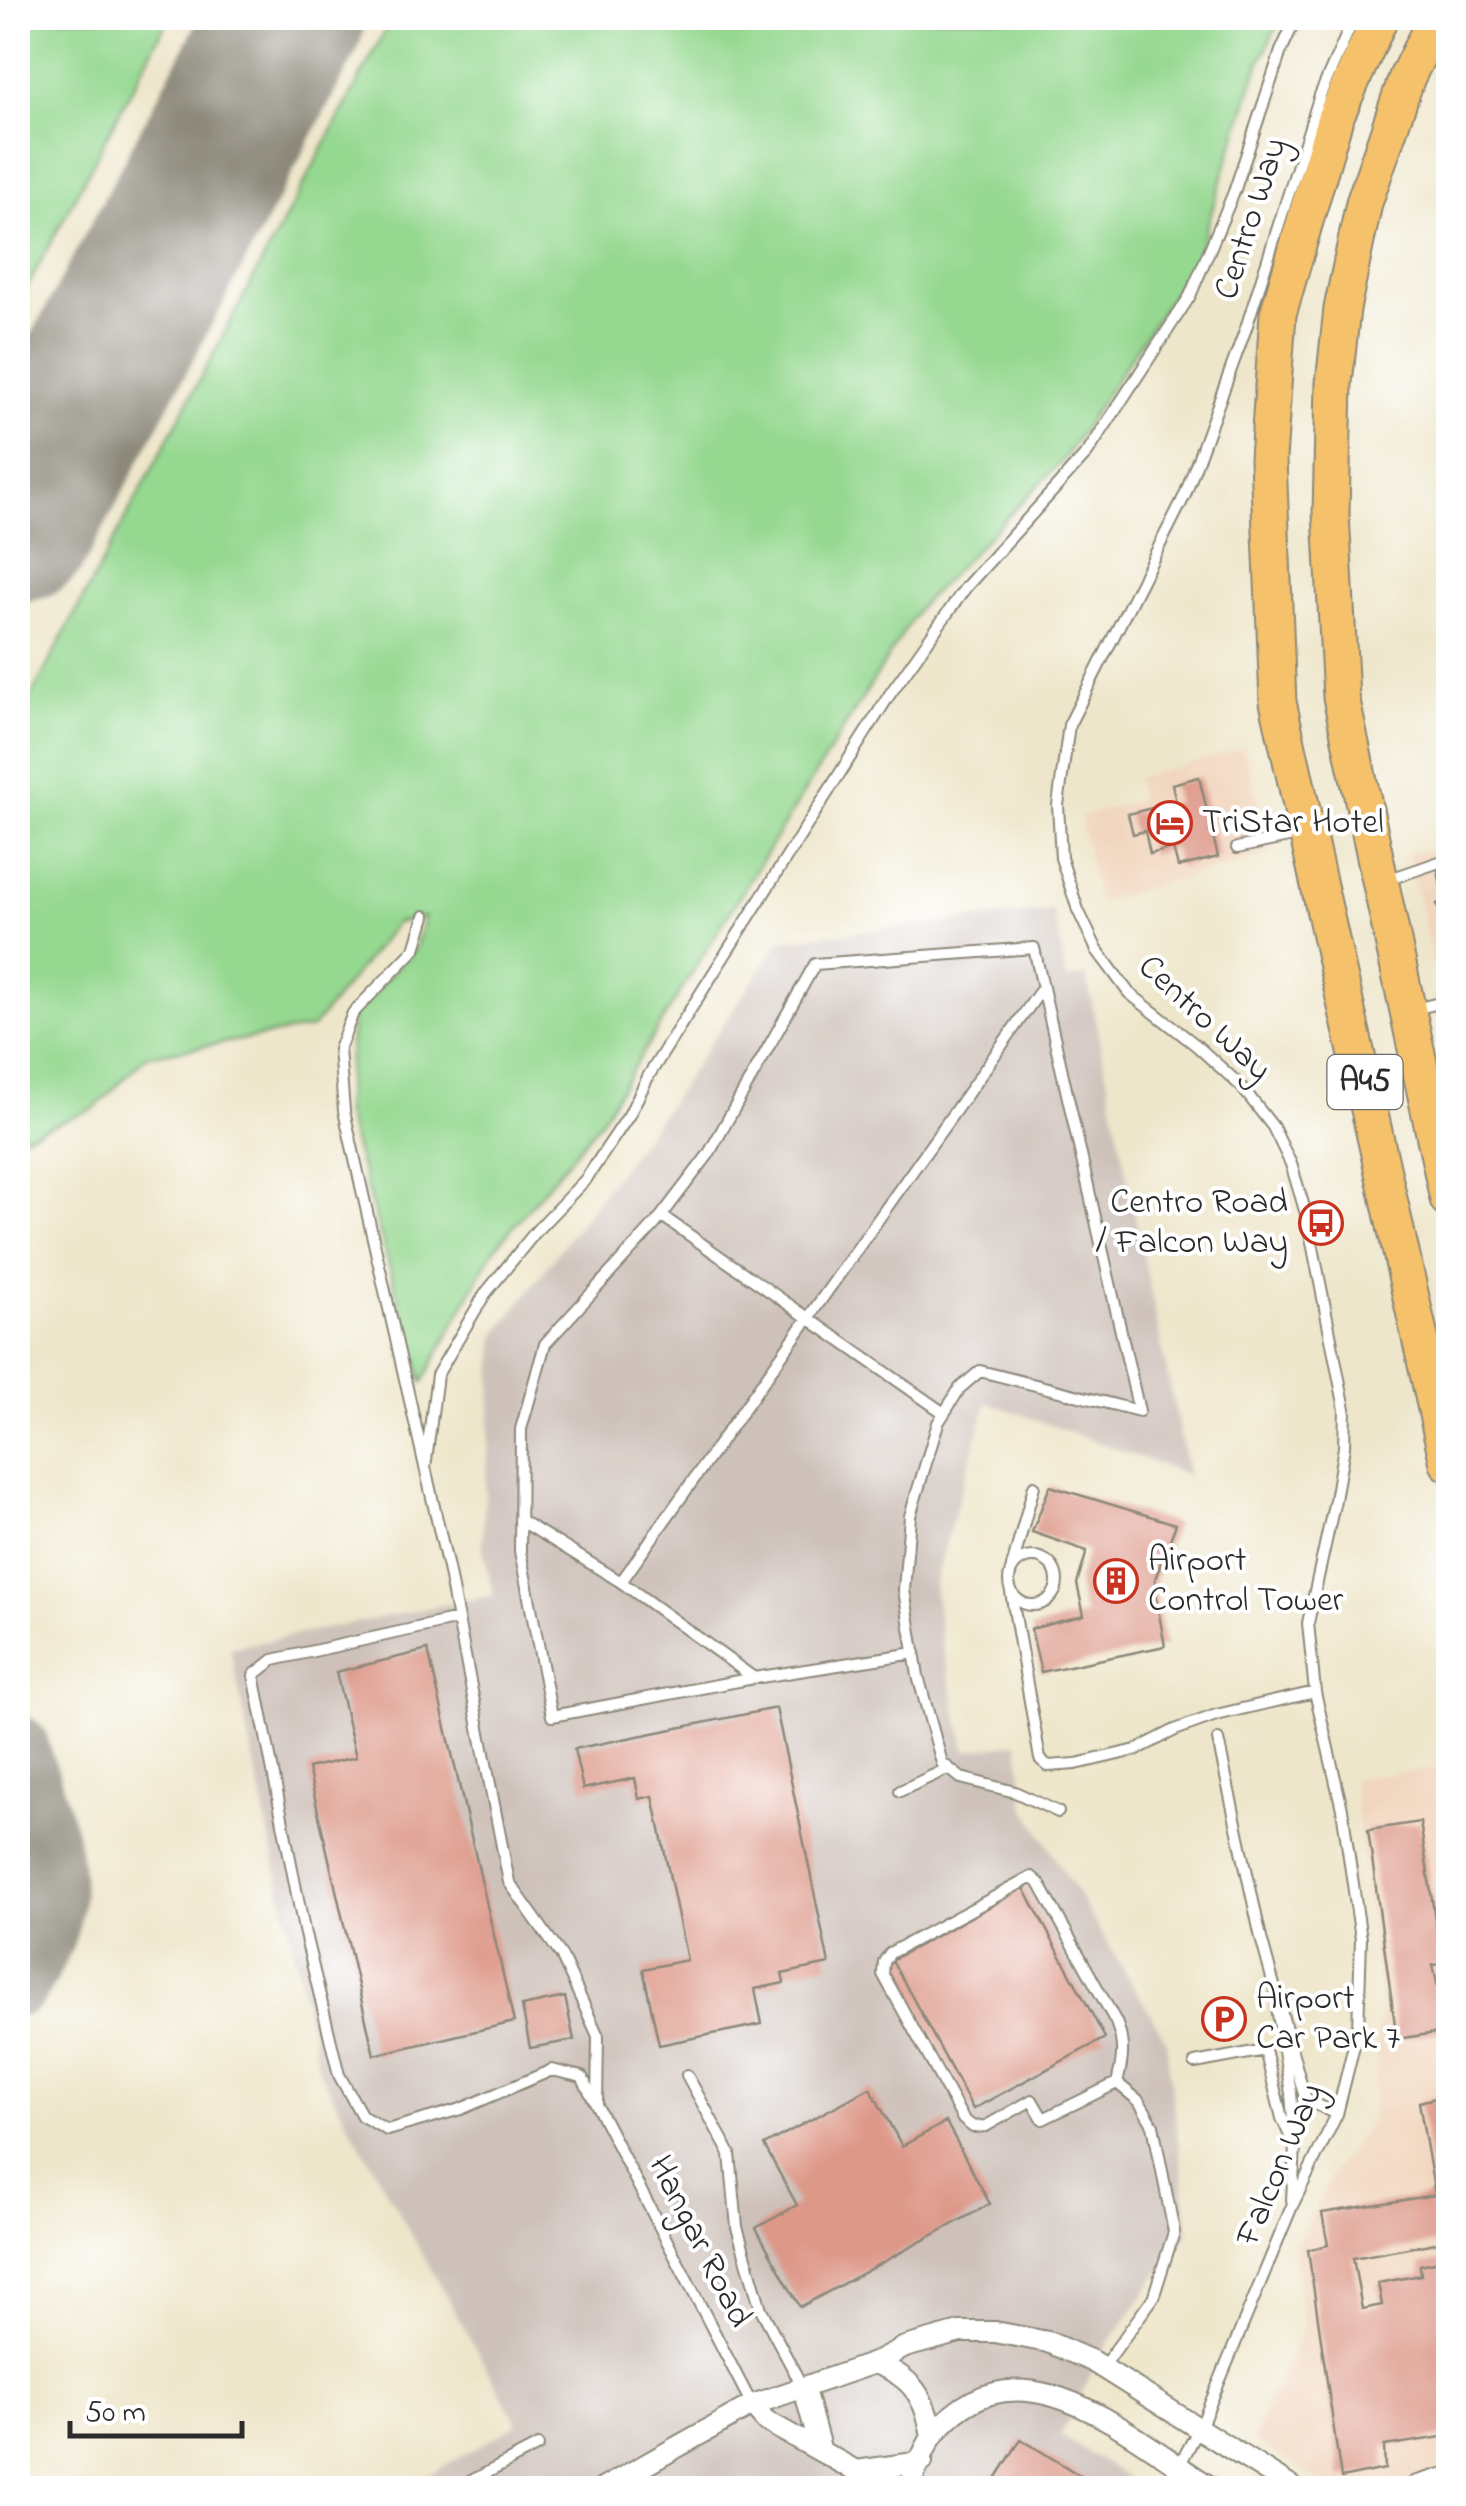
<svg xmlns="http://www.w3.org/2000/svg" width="1466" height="2506" font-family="'Indie Flower',sans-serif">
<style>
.built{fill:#f1d5bd}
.industrial{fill:#cec1ba}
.green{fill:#95d890;stroke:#60825e;stroke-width:2.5}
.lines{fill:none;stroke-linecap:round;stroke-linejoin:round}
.taxiway{stroke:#8c887a;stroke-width:62}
.runway{stroke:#8c887a;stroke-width:155}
.building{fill:#dd9888;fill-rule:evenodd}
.lane-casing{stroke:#8c887a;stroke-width:14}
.street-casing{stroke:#8c887a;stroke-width:24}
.highway-casing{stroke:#8c887a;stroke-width:39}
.lane{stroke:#fff;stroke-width:10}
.street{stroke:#fff;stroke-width:20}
.highway{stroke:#f5c16b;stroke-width:35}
.labels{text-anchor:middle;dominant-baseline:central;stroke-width:8;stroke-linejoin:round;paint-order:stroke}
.shield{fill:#fff;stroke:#6b6b6b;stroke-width:2.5}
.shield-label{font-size:32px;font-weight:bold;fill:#2b2b2b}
.street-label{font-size:35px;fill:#2b2b2b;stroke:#fff}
.poi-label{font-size:35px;fill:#2b2b2b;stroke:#fff;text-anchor:start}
</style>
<rect width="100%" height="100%" fill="#fff"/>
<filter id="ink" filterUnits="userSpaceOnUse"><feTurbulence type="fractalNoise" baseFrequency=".01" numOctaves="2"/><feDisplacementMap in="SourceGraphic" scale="20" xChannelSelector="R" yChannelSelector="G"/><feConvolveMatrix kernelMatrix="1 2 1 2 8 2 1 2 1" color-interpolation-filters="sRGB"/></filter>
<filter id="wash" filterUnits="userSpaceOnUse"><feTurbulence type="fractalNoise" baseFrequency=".0048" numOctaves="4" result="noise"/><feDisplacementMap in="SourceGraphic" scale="40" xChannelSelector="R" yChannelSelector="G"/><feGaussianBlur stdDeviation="2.25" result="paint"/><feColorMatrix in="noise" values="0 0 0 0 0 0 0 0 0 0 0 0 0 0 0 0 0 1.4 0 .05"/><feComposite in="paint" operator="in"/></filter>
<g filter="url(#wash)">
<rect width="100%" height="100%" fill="#eee6ca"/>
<path class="built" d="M1244,748L1270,853L1098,902L1080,817L1140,800L1136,778Z
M1448,847V1028L1408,854Z
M1448,1767V2488H1331L1252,2440L1303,2327L1294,2251L1330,2177L1372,2119L1381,2001L1352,1778Z"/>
<path class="industrial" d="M1053,911L1067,980L1086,975L1188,1475L987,1402L934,1583L942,1645L966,1751L1018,1742L1025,1807L1166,2040L1189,2232L1101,2354L1061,2435L1143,2488H406L518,2424L319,2071L230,1648L493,1595L482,1544L495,1336L658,1119L781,940Z"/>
<path class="green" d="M18,18H169L18,305Z
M392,18H1281L1259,64L1197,257L1063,460L919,607L599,1123L493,1251L423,1382L344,1111L353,1013L415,949L424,917L396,923L312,1028L146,1056L94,1109L18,1138V721Z"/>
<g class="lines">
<path class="taxiway" d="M18,1746C32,1797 62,1860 50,1915C45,1940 30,1964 18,1986"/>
<path class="runway" d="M18,525L287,18"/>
</g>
<g id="blocks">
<path class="building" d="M1199,777L1218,857L1178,867L1173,848L1150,854L1145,831L1133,834L1128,814L1176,802L1172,784Z
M1448,869V945L1447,946L1437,904L1444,901L1438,871Z
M1050,1486L1176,1524L1155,1579V1593L1165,1646L1041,1672L1031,1629L1084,1615L1077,1584L1087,1551L1032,1532Z
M428,1650L514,2022L374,2055L308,1768L356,1757L336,1672Z
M776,1708L829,1964L782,1974L784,1983L755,1989L762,2024L659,2045L643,1969L687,1960L653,1796L639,1799L635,1778L583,1789L574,1749Z
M1420,1822L1442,1964L1433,1965L1448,2031L1397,2039L1368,1830Z
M1024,1888L1105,2038L973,2109L892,1960Z
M565,1997L574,2040L530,2048L522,2006Z
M870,2088L902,2146L946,2122L990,2204L800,2307L756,2228L797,2205L764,2145Z
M1448,2095V2436L1384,2446L1385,2469L1341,2478L1308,2250L1328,2245L1322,2213L1435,2195L1419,2102ZM1441,2242L1444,2260L1420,2265L1421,2275L1378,2283L1382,2305L1362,2309L1353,2258Z
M1021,2439L1100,2488H990Z"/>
</g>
</g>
<g filter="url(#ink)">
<use href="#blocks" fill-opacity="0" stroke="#8c887a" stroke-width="2.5"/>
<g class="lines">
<g class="lane-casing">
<path id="lane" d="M1237,848L1302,834
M1387,880L1448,859
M425,916L415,949L353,1013L339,1049L344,1111L448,1568L509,1882L561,1955L598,2036L597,2104
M1414,1009L1448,1001
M662,1216L944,1413
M425,1468L437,1375L485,1294L537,1230L586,1179L629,1115L649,1075L890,694L966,587L1088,452L1190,296L1234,192L1281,51L1296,18
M520,1520L621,1582L754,1678
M1009 1581a24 24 0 1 1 48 0a24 24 0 1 1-48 0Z
M1012,1567L1034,1486
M621,1582L1043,987
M1011,1592L1040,1759L1048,1766L1076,1764L1136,1750L1175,1730L1216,1715L1315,1692
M458,1619L273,1660L254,1675L304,1930L339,2075L362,2116L387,2130L461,2109L552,2070L582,2077L752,2405
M915,1653L754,1678L552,1716L520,1551L521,1429L545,1344L656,1223L708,1155L815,964L1034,948L1139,1411L980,1371L960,1388L938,1423L910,1516L904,1590L918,1676L942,1763L961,1778L1015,1792L1058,1812
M1218,1740L1261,1938L1303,2091L1307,2100L1337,2114
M900,1791L949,1768
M1277,2008L1291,2093L1295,2146L1292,2200
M1195,2063L1265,2050L1282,2118L1290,2136
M687,2075L730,2154L737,2227L761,2309L803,2388
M1103,2367L1153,2298L1174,2232L1153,2125L1139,2101L1117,2083L1043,2119L1032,2100L986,2126L973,2127L963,2119L883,1974L884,1962L890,1953L1032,1877L1039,1883L1116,2022C1125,2044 1123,2060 1117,2083
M1179,2466L1203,2421L1292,2206L1337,2114L1358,2029L1361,1939L1342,1809L1315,1692L1308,1623L1335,1500L1344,1447L1345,1409L1307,1217L1291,1164L1273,1127L1241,1086L1197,1046L1129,993L1097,950L1078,910L1061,858L1058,805L1069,725L1185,495L1246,328L1320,95L1354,18
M458,2488L538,2446
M1410,2488L1414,2482L1448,2472"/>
</g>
<g class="street-casing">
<path id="street" d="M874,2363C912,2376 926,2398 932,2437
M804,2389L820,2448
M752,2405L766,2421L856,2471L922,2462
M604,2488L752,2405L874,2363L905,2347L960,2332H995L1048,2342L1092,2361L1293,2488
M908,2488C917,2471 923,2448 935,2433C1019,2330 1133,2440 1212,2488"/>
</g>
<g class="highway-casing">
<path id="highway" d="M1380,18L1335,118L1278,314L1268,459L1278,702L1448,1463
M1436,18L1407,77L1364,203L1342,309L1334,383L1331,514L1341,697L1448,1199"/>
</g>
<use href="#lane" class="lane"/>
<use href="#street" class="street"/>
<use href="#highway" class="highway"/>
</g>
</g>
<defs>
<g id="hotel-ring" transform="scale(2.25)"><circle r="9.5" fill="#fff" stroke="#c8321e" stroke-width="1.5"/><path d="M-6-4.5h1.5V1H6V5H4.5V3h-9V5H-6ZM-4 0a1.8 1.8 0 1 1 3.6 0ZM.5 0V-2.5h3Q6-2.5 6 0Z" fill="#c8321e"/></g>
<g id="bus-ring" transform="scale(2.25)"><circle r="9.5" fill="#fff" stroke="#c8321e" stroke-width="1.5"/><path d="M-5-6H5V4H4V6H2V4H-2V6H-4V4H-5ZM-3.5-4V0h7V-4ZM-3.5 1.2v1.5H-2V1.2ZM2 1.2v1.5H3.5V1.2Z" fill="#c8321e"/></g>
<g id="building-ring" transform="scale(2.25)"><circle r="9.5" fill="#fff" stroke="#c8321e" stroke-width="1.5"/><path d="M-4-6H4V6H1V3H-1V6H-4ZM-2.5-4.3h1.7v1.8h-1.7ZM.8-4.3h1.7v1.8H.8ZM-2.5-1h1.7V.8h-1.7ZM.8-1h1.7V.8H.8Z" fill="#c8321e"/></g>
<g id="parking-ring" transform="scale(2.25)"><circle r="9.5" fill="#fff" stroke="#c8321e" stroke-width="1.5"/><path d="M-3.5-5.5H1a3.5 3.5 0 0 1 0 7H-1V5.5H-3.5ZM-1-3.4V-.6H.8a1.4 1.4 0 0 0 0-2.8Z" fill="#c8321e"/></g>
</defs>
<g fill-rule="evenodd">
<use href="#hotel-ring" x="1170" y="823"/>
<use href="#bus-ring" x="1321" y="1223"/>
<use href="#building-ring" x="1116" y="1581"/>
<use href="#parking-ring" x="1224" y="2019"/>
</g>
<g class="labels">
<rect class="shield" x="1327.5" y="1055" width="75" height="54" rx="8"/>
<g class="shield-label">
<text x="1365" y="1082">A45</text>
</g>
<g class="street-label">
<text transform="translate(1252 219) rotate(-72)">Centro Way</text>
<text transform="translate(1204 1019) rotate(43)">Centro Way</text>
<text transform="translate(1281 2165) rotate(-67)">Falcon Way</text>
<text transform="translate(699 2242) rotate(63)">Hangar Road</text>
</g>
<g class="poi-label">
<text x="1202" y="823">TriStar Hotel</text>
<text x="1288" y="1203" text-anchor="end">Centro Road<tspan x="1288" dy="40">/ Falcon Way</tspan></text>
<text x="1148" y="1561">Airport<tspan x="1148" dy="40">Control Tower</tspan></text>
<text x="1256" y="1999">Airport<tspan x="1256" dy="40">Car Park 7</tspan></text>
</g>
</g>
<rect width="1466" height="2506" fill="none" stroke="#fff" stroke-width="60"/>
<path d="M70 2421v15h172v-15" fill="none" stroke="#2b2b2b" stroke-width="5"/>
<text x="85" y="2421" font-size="30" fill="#2b2b2b" stroke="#ffffff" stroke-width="8" paint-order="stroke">50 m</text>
</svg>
